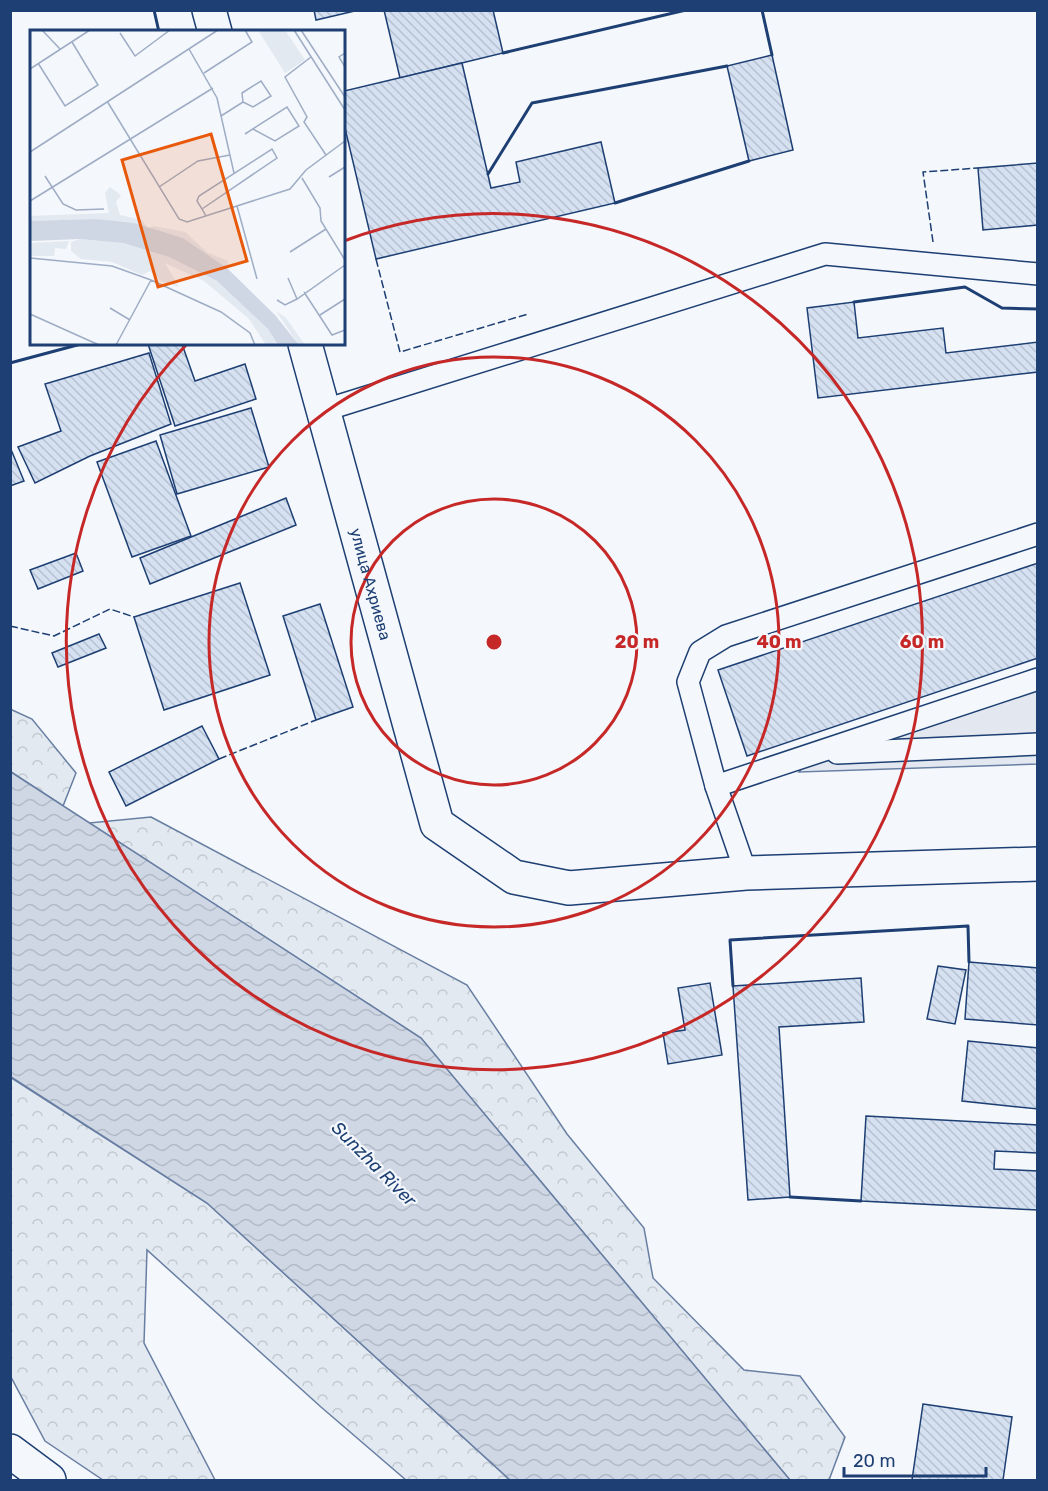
<svg xmlns="http://www.w3.org/2000/svg" width="1048" height="1491" viewBox="0 0 1048 1491" font-family="Rubik,sans-serif">
  <style>
    .forest { fill: url(#forest-crowns); stroke: #687fa3; stroke-width: 1.5 }
    .parking { fill: #e3e8f0; stroke: #687fa3; stroke-width: 1.5 }
    .water { fill: url(#water-waves); stroke: #687fa3; stroke-width: 1.5 }
    .building { fill: url(#building-back-hatch); stroke: #1d3f73; stroke-width: 1.5 }
    .lines { fill: none; stroke-linecap: round; stroke-linejoin: round }
    .lane-casing { stroke: #1d3f73; stroke-width: 24 }
    .street-casing { stroke: #1d3f73; stroke-width: 36 }
    .lane { stroke: #f4f7fb; stroke-width: 21 }
    .street { stroke: #f4f7fb; stroke-width: 33 }
    .fence { stroke: #1d3f73; stroke-width: 1.5; stroke-dasharray: 8 3; stroke-linecap: butt }
    .wall { stroke: #1d3f73; stroke-width: 3 }
    .ring { fill: none; stroke: #c62828; stroke-width: 3 }
    .labels { text-anchor: middle; dominant-baseline: central; stroke-width: 4.5; stroke-linejoin: round; paint-order: stroke }
    .street-label { font-size: 16px; fill: #1d3f73; stroke: #f4f7fb }
    .water-label { font-size: 18px; font-style: italic; fill: #1d3f73; stroke: #f4f7fb }
    .inset-road { fill: none; stroke: #9eadc5; stroke-width: 1.5 }
    .view { fill: #e8590c; fill-opacity: 0.15; stroke: #e8590c; stroke-width: 3 }
    .inset-edge { fill: none; stroke: #1d3f73; stroke-width: 3 }
    .centre { fill: #c62828; stroke: #f4f7fb; stroke-width: 3 }
    .ring-label { font-size: 18px; text-anchor: middle; font-weight: bold; fill: #c62828; stroke: #f4f7fb; stroke-width: 4.5; stroke-linejoin: round; paint-order: stroke }
  </style>
  <defs>
    <pattern id="forest-crowns" width="20" height="18" patternUnits="userSpaceOnUse" patternTransform="scale(1.5)"><rect width="20" height="18" fill="#e3e9f0"/><path d="M2 6a3 3 0 1 1 6 0M12 15a3 3 0 1 1 6 0" fill="none" stroke="#c2c9d1"/></pattern>
    <pattern id="water-waves" width="16" height="10" patternUnits="userSpaceOnUse" patternTransform="scale(1.5)"><rect width="16" height="10" fill="#cfd7e4"/><path d="M0 5q4-4 8 0t8 0" fill="none" stroke="#b1bac7"/></pattern>
    <pattern id="building-back-hatch" width="6" height="6" patternUnits="userSpaceOnUse" patternTransform="scale(1.5)"><rect width="6" height="6" fill="#d5e0f0"/><path d="M-1 5l2 2M0 0l6 6M5-1l2 2" fill="none" stroke="#b6c1d1"/></pattern>
  </defs>
  <rect width="100%" height="100%" fill="#f4f7fb"/>
  <!-- forest -->
  <g class="forest">
    <path d="M10,709L32,719L76,773L63,806L11,772Z"/>
    <path d="M151,817L467,985L567,1134L644,1228L653,1278L744,1370L800,1376L845,1437L829,1480H790L421,1038L89,823Z"/>
    <path d="M10,1077L207,1203L510,1480H406L321,1407L147,1250L144,1343L215,1480H103L45,1441L11,1377Z"/>
  </g>
  <!-- parking -->
  <path class="parking" d="M1037,679V764L799,772L813,754Z"/>
  <!-- water -->
  <path class="water" d="M11,772L421,1038L790,1480H510L207,1203L11,1077Z"/>
  <!-- building -->
  <g class="building">
    <path d="M314,10H359L316,20Z"/>
    <path d="M384,10H493L503,53L400,78Z"/>
    <path d="M772,55L793,150L749,161L727,66Z"/>
    <path d="M462,63L491,188L520,182L516,162L601,142L615,203L376,259L344,124V91Z"/>
    <path d="M1038,163V225L983,230L978,168Z"/>
    <path d="M854,302L858,338L943,328L946,353L1038,342V372L818,398L807,308Z"/>
    <path d="M148,344H182L195,381L245,364L256,399L175,426Z"/>
    <path d="M149,353L171,424L90,456L35,483L18,447L61,431L45,384Z"/>
    <path d="M251,408L269,467L177,494L160,435Z"/>
    <path d="M156,441L191,536L132,557L97,462Z"/>
    <path d="M10,447L24,481L10,486Z"/>
    <path d="M286,498L296,525L150,584L140,558Z"/>
    <path d="M76,553L83,571L38,589L30,570Z"/>
    <path d="M1038,563V658L747,756L718,670Z"/>
    <path d="M240,583L270,675L164,710L134,617Z"/>
    <path d="M320,604L353,707L316,720L283,616Z"/>
    <path d="M99,634L106,648L58,667L52,653Z"/>
    <path d="M202,726L219,759L126,806L109,772Z"/>
    <path d="M969,962L1038,968V1025L965,1019Z"/>
    <path d="M938,966L966,970L955,1024L927,1019Z"/>
    <path d="M861,978L864,1022L779,1027L790,1197L748,1200L733,986Z"/>
    <path d="M710,983L722,1055L668,1064L663,1033L685,1030L678,988Z"/>
    <path d="M968,1041L1038,1048V1109L962,1101Z"/>
    <path d="M866,1116L1038,1125V1153L995,1151L994,1169L1038,1171V1210L861,1201Z"/>
    <path d="M923,1404L1012,1417L1003,1480H912Z"/>
  </g>
  <g class="lines">
    <defs>
      <g id="lane">
        <path d="M325,410L825,254L1038,274"/>
        <path d="M837,753L1038,744"/>
        <path d="M716,786L1038,679"/>
        <path d="M746,873L716,786L688,682L700,652L726,636L1038,534"/>
      </g>
      <g id="street">
        <path d="M209,10L215,32"/>
        <path id="s1" d="M305,344L437,824L514,877L569,888L746,873L1038,864"/>
        <path d="M10,1451L49,1480"/>
      </g>
    </defs>
    <!-- lane casing -->
    <use href="#lane" class="lane-casing"/>
    <!-- street casing -->
    <use href="#street" class="street-casing"/>
    <!-- lane -->
    <use href="#lane" class="lane"/>
    <!-- street -->
    <use href="#street" class="street"/>
    <!-- fence -->
    <g class="fence">
      <path d="M933,242L923,172L978,168"/>
      <path d="M376,259L400,352L528,314"/>
      <path d="M10,626L54,636L110,609L134,617"/>
      <path d="M219,759L316,720"/>
    </g>
    <!-- wall -->
    <g class="wall">
      <path d="M154,10L159,32"/>
      <path d="M762,10L772,55"/>
      <path d="M503,53L686,10"/>
      <path d="M488,174L532,103L727,66"/>
      <path d="M615,203L749,161"/>
      <path d="M854,302L965,287L1002,308L1038,309"/>
      <path d="M10,363L81,344"/>
      <path d="M733,986L730,940L968,926L969,962"/>
      <path d="M790,1197L861,1201"/>
    </g>
  </g>
  <!-- distance rings -->
  <g class="ring">
    <circle cx="494" cy="642" r="143"/>
    <circle cx="494" cy="642" r="285"/>
    <path d="M344 241A428 428 0 1 1 186 345"/>
  </g>
  <g class="labels">
    <!-- street labels -->
    <g class="street-label">
      <text stroke="none"><textPath href="#s1" startOffset="249">улица Ахриева</textPath></text>
    </g>
    <!-- water labels -->
    <g class="water-label">
      <text transform="translate(374 1164) rotate(45)">Sunzha River</text>
    </g>
  </g>
  <!-- overview -->
  <g transform="translate(30 30)">
    <rect width="315" height="315" fill="#f4f7fb"/>
    <path d="M228,0H255L275,30L255,43Z" fill="#e3e9f0"/>
    <path d="M80,157L91,165L86,172L90,185L112,190L117,197L65,189L0,191V186L79,183L75,163ZM124,196L155,202L178,223L198,231L197,238L153,208L119,198ZM50,209L93,213L139,227L187,251L238,299L248,315H236L219,289L174,251L135,233L149,257L131,251L120,241L112,245L82,232L51,229L41,221V212ZM39,211L36,219L25,218L24,226H0V213ZM246,281L256,288L275,315H269Z" fill="#e3e9f0"/>
    <path d="M65,189L104,193L153,208L197,238L245,285L269,315H248L238,299L187,251L139,227L93,213L50,209L0,211V191Z" fill="#cfd7e4"/>
    <path class="inset-road" d="M12,0L30,19M264,0L315,80M271,0L315,67M90,3L105,26L140,0M159,19L187,68L204,143M315,23L309,27L315,37M281,27L255,47L277,87L274,92L296,125M8,33L35,76L68,55L42,12M0,39L60,0M174,43L222,12L215,0M77,71L149,189L157,192L260,159L276,140L315,111M191,86L213,72L212,63L231,51L241,66L223,77L213,72M215,104L257,77L269,96L245,111L223,99M0,122L188,0M15,146L33,174L46,180L74,179M299,147L315,137M272,148L290,178L291,191L315,230M129,157L168,131L200,125M0,171L183,58M207,176L227,249M172,179L247,128L242,119L169,166L167,171L172,179L176,186M260,222L296,199M0,228L82,236L121,250L191,282L220,303L225,315M258,248L267,269M274,262L302,305L315,300M247,270L255,275L267,269L315,235M80,278L100,290M0,284L69,315M290,285L315,269M86,315L121,250"/>
    <path class="view" d="M181,104L217,231L128,257L92,130Z"/>
    <rect width="315" height="315" class="inset-edge"/>
  </g>
  <circle cx="494" cy="642" r="9" class="centre"/>
  <g class="ring-label">
    <text x="637" y="648">20 m</text>
    <text x="779" y="648">40 m</text>
    <text x="922" y="648">60 m</text>
  </g>
  <!-- border -->
  <rect width="1048" height="1491" fill="none" stroke="#1d3f73" stroke-width="24"/>
  <!-- scale -->
  <path d="M844 1467v9h142v-9" fill="none" stroke="#1d3f73" stroke-width="3"/>
  <text x="853" y="1467" font-size="18" fill="#1d3f73" stroke="#f4f7fb" stroke-width="4.5" paint-order="stroke">20 m</text>
</svg>
